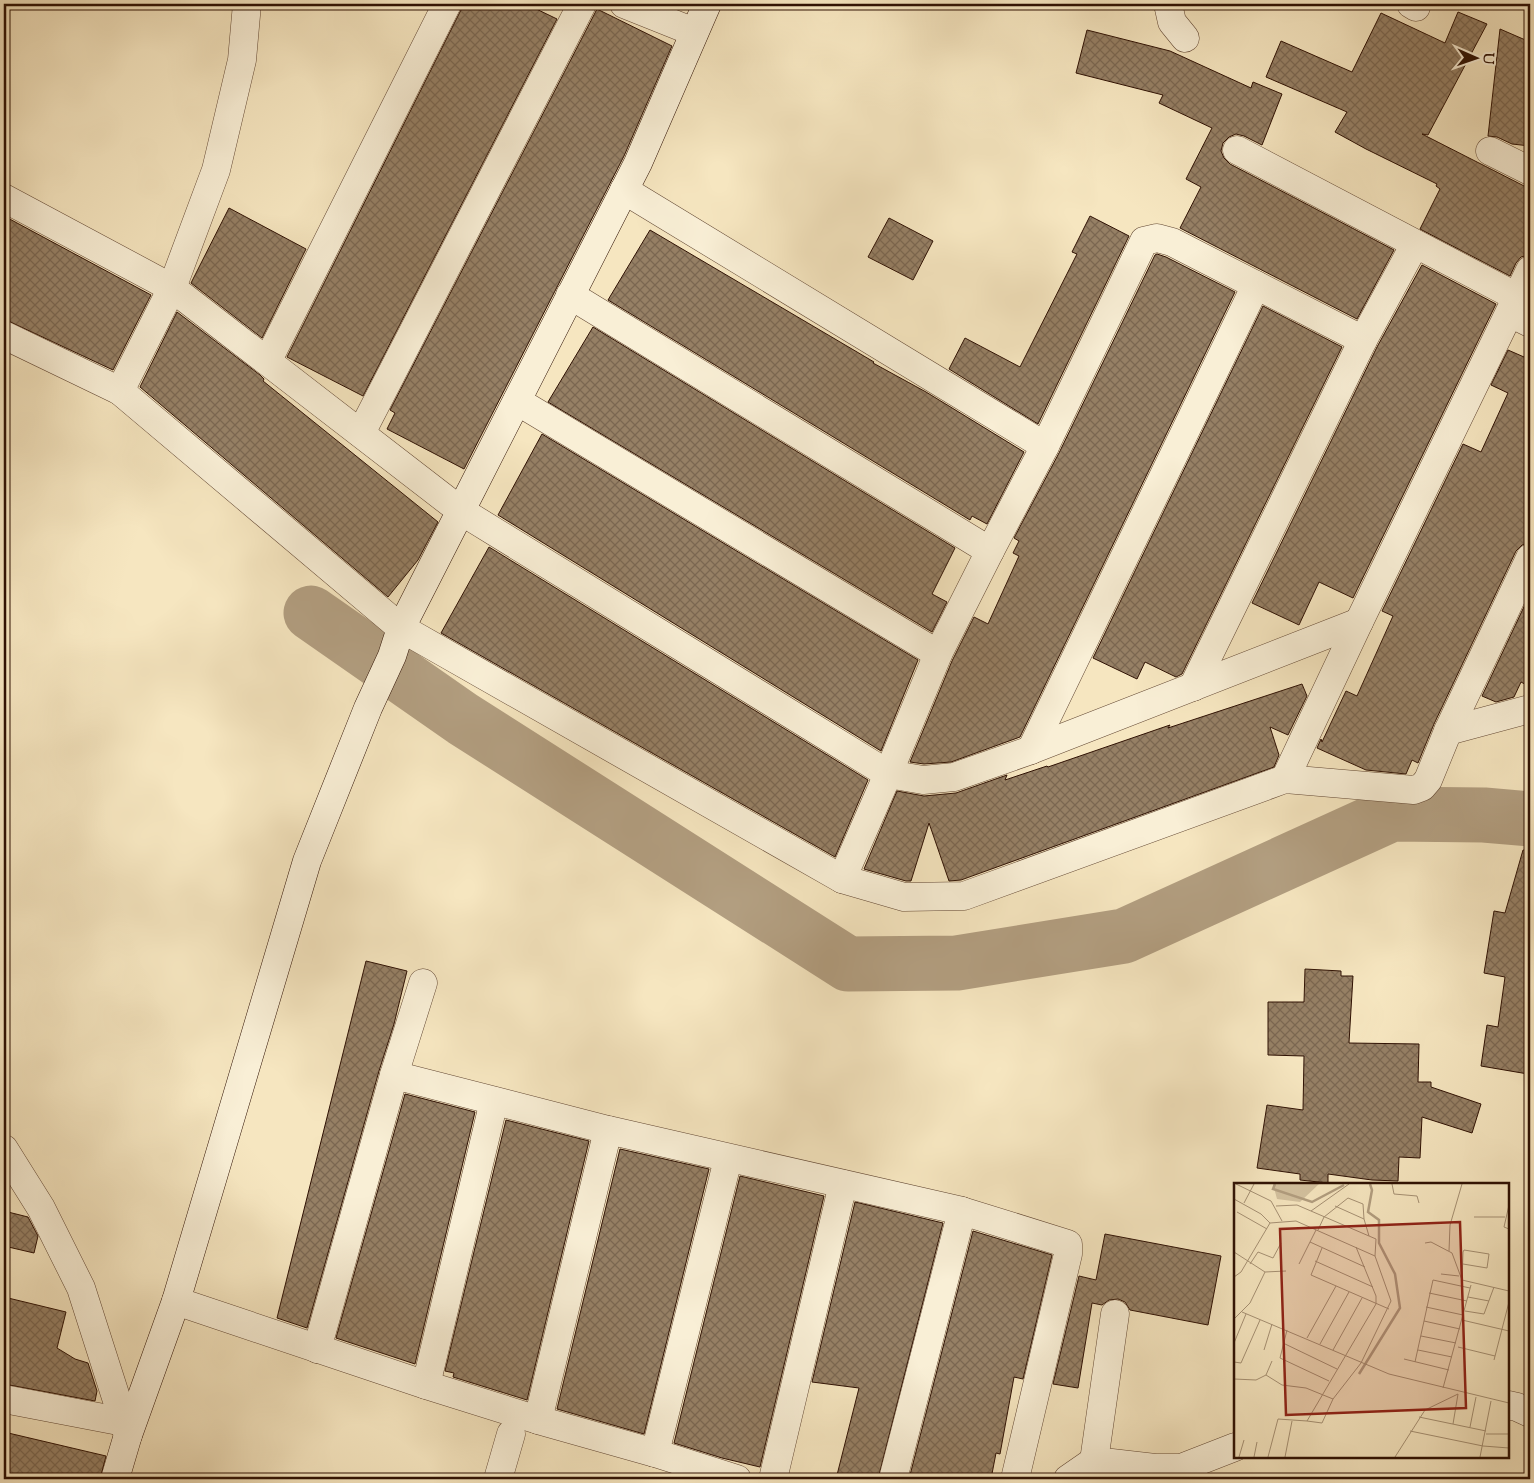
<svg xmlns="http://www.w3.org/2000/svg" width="1534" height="1483" viewBox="0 0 1534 1483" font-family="'Sorts Mill Goudy',serif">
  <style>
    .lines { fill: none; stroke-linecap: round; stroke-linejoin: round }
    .river { stroke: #b29e80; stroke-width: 55 }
    .building { fill: url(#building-cross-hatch); stroke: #2f1103 }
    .street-casing { stroke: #614632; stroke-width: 29 }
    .secondary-casing { stroke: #2f1103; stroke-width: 29 }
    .street { stroke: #f9efd6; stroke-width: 28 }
    .secondary { stroke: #f9efd6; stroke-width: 28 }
    .inset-river { fill: none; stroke: #b29e80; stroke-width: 2.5 }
    .inset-road { fill: none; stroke: #a69174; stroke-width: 1 }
    .view { fill: #8f2418; fill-opacity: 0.15; stroke: #8f2418; stroke-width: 2.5 }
    .inset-edge { fill: none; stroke: #2f1103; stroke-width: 2.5 }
  </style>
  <defs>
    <pattern id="building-cross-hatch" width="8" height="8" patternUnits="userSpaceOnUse" patternTransform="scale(1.25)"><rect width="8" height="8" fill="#968065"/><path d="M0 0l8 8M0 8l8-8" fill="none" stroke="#7b6751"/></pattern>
  </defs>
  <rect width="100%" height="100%" fill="#f6e6c0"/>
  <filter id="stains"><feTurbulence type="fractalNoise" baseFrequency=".004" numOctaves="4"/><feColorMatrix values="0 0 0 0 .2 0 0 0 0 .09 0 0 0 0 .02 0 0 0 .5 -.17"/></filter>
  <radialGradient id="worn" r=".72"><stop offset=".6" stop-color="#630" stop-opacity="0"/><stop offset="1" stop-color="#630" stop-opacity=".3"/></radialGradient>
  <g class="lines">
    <!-- river -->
    <path class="river" d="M311,613L463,719L848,964L957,963L1124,936L1392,814L1484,815L1530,819"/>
  </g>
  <!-- building -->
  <g class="building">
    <path d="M464,4H526L557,19L363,396L287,357Z"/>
    <path d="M597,9L672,46L624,156L464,469L387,429L395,413L390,410Z"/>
    <path d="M1458,12L1487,24L1428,135L1422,134L1530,189V245L1525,256L1521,257L1516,263L1510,276L1420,229L1440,189L1436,186L1437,184L1366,149L1335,132L1347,112L1266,77L1281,41L1352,72L1381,13L1445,43Z"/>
    <path d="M1500,29L1530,42V146L1512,144L1497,137L1488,136Z"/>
    <path d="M1087,30L1170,51L1251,88L1253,82L1282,94L1262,145L1244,136L1236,134L1229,137L1223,143L1221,151L1224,158L1230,164L1394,250L1357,319L1180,228L1201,187L1186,179L1212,128L1159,103L1163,95L1076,73Z"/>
    <path d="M229,208L306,249L262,338L191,283Z"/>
    <path d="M4,216L151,295L113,370L4,319Z"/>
    <path d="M1090,216L1129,236L1038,424L949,369L965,338L1020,367L1077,254L1072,252Z"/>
    <path d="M889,218L933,241L913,280L868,257Z"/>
    <path d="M650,230L874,362L873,363L926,392L1024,452L987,524L972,516L970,520L608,300Z"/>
    <path d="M1157,254L1166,257L1235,292L1020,737L951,762L924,764L910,762L952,661L974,617L988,624L1019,556L1013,553L1019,541L1014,538L1059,453L1155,255Z"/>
    <path d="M1422,265L1496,304L1353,598L1319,582L1299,625L1252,603L1377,347Z"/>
    <path d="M1263,306L1342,347L1182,674L1176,677L1145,662L1137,679L1093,658Z"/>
    <path d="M177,312L260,375L264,379L263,381L438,522L418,560L388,597L140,387Z"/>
    <path d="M593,327L955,548L932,594L947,602L932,632L548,402Z"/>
    <path d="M1530,343V543L1522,545L1516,551L1434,724L1418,763L1412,760L1406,774L1366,770L1317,748L1321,739L1322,742L1346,691L1357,696L1393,616L1382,611L1463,444L1481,452L1508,393L1491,385L1508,350L1524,357Z"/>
    <path d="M542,434L918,660L881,751L498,515Z"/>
    <path d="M489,547L868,780L835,857L441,633Z"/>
    <path d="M1530,594V687L1521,682L1514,697L1496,702L1482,696Z"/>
    <path d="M1302,684L1307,696L1288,735L1270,727L1279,755L1274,767L961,880L949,881L929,823L911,881H906L864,869L897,791L924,796L956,793L1007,775L1005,780L1047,766L1048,767L1170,725L1168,728Z"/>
    <path d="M1523,850L1530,851V1060L1528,1074L1481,1066L1487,1025L1498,1027L1505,977L1484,973L1494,911L1505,913Z"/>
    <path d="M366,961L407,971L394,1024L379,1071L307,1328L277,1318Z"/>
    <path d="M1305,969L1341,971V976H1353L1349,1043L1419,1044L1418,1082H1431V1087L1481,1104L1472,1133L1422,1117L1420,1158L1399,1157L1398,1181L1372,1180L1328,1174V1183L1300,1180V1174L1257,1168L1267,1105L1303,1110L1304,1056L1268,1055V1002H1304Z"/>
    <path d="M405,1094L475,1112L415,1364L336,1338Z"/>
    <path d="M506,1120L589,1141L527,1400L453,1377L454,1373L445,1371Z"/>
    <path d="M620,1149L709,1169L644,1434L557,1409Z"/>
    <path d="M740,1176L824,1196L760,1467L722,1458L674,1443Z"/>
    <path d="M855,1202L943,1223L878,1479H836L859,1388L812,1382Z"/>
    <path d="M4,1211L28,1217L38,1236L34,1253L4,1246Z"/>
    <path d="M973,1231L1052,1255L1023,1379L1014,1377L1000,1454L996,1453L991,1479H909Z"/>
    <path d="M1105,1234L1221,1256L1208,1325L1130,1310L1125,1302L1118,1299L1109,1300L1102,1305L1092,1303L1078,1388L1053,1384L1079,1276L1096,1280Z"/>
    <path d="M4,1297L66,1312L57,1348L75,1359L88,1363L97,1391L95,1401L4,1384Z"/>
    <path d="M4,1432L106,1456L100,1479H4Z"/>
  </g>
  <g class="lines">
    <defs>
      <g id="street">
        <path d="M624,4L694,32"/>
        <path d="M1168,4L1172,22L1185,38"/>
        <path d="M1411,4L1416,7"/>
        <path d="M1237,150L1517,297"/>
        <path d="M1490,151L1530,171"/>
        <path d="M624,190L1045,446"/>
        <path d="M4,198L172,288L461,511L888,774L923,780L954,777L1031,750L1359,622"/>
        <path d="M570,295L990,551"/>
        <path d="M1510,313L1530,323"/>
        <path d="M4,335L120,391L401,628L842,879L904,897L964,896L1285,779L1414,790L1422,787L1428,780L1448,731L1530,709"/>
        <path d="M268,360L447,4"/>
        <path d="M120,391L172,288L216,170L242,60L247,4"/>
        <path d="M517,401L938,654"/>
        <path d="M361,433L582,4"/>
        <path d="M1193,687L1363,340L1415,244"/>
        <path d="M1448,731L1530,558"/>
        <path d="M1031,750L1256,285"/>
        <path d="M1285,779L1359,622L1530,270"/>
        <path d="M842,879L888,774L938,654L990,551L1045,446L1144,241L1157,238L1172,242L1363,340"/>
        <path d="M394,1075L608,1130L962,1211L1068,1244V1254L1015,1479"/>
        <path d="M4,1149L41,1208L81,1288L128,1435"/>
        <path d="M176,1301L426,1385L538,1420L655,1453L737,1479"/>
        <path d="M317,1349L394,1075L423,983"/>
        <path d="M426,1385L494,1101"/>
        <path d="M4,1399L124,1422"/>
        <path d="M1508,1405L1517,1407L1530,1413"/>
        <path d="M538,1420L608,1130"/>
        <path d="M655,1453L728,1159"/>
        <path d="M1094,1461L1115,1314"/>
        <path d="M498,1479L511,1434"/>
        <path d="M773,1479L843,1184"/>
        <path d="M893,1479L962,1211"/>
        <path d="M1068,1479L1094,1461L1155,1468H1181L1235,1447"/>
      </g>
      <path id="secondary" d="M115,1479L128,1435L176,1301L307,861L368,708L392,656L401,628L638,163L707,4"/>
    </defs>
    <!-- street casing -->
    <use href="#street" class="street-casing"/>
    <!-- secondary casing -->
    <use href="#secondary" class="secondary-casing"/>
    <!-- street -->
    <use href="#street" class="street"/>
    <!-- secondary -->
    <use href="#secondary" class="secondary"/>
  </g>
  <!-- overview -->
  <g transform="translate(1234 1183)">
    <rect width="275" height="275" fill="#f6e6c0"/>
    <path d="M39,1H85L66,19L43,16Z" fill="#d4c2a0"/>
    <path class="inset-river" d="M41,1L39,6L78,19L110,2M125,191L166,125L161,91L145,60V37L134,29L138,7L136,1"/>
    <path class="inset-road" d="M2,1L37,18L48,38M158,1L160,11L183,13L185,20M0,16L27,31L36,40M10,20L20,1M275,22L270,44L275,46M42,23L63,22L135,53M101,23L130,36M77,28L115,1M3,29L33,46M240,34H271M36,40L62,38L141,73M84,47L90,34L114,15L129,21L130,36L135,53L142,56L141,73L157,118L127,180L99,216L88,240L73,238L142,121V113L122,64M76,59L131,84M191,60L197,59L218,70L228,97L275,108M88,65L77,92L155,126M215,68L216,42L228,1M0,69L31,89L52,88M81,78L139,104M16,81L24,69L39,75L47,60M65,81L82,47M207,91L225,93M0,94L7,89L36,40M228,99L229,69L230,67L255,71L253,85L229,81M195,110L233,118M234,114L255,118M192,124L229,132M231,128L250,131L260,104M8,129L155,191L275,220M0,136L16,120L31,89M228,137L275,148M190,138L226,146M53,147L46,175L95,198M187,153L222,160M73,155L102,103M0,160L12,131M49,160L103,186M86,161L115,109M224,164L261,173M30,167L38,141M99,167L128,115M184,167L218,174M170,176L215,187M260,177L275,119M0,179L7,180L26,137M181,179L199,97L236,105M32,192L38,178M0,196L22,197L32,192L48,202L72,205L99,216M209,205L237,102M185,234L252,248M219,241L224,211M236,244L242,214M176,248L249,263L275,265M252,251H275M5,274L10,257M20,274L23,259M34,274L44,236L73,238M51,274L58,238M161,274L191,227L224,211M246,274L257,218"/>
    <path class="view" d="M226,39L232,225L52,232L46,46Z"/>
    <rect width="275" height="275" class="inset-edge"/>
  </g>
  <!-- margin -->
  <rect width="1534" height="1483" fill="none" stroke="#f6e6c0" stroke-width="20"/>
  <rect x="5" y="5" width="1524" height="1473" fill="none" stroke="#2f1103" stroke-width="2.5"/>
  <rect x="10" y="10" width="1514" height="1463" fill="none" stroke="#2f1103"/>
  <!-- north arrow -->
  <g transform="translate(1476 58) rotate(92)" stroke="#f9efd6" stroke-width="4" paint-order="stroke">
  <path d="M0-4L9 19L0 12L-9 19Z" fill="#2f1103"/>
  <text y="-8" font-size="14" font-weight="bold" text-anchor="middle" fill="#2f1103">U</text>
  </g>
  <rect width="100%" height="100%" filter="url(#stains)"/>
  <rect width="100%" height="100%" fill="url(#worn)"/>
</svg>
